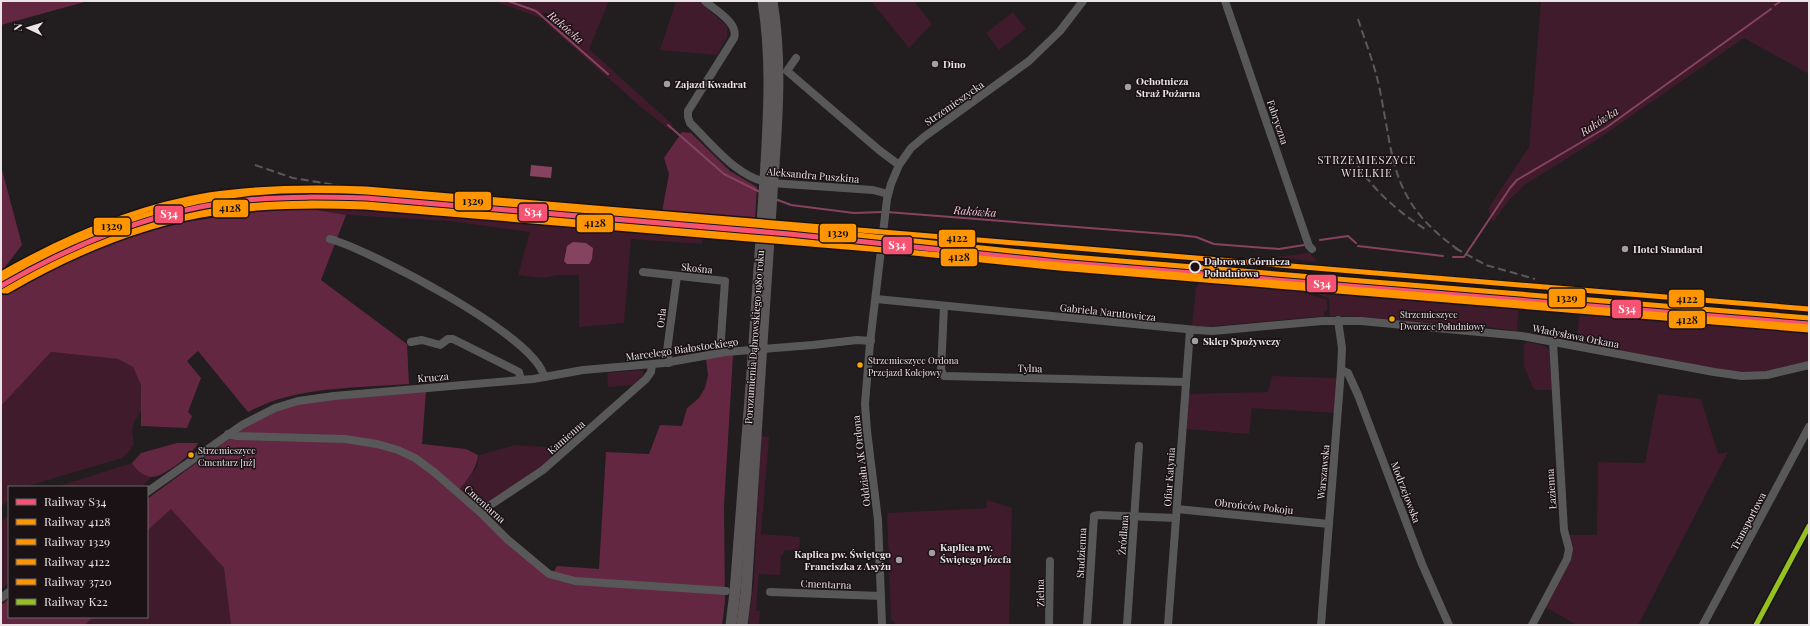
<svg xmlns="http://www.w3.org/2000/svg" width="1810" height="626" viewBox="0 0 1810 626" font-family="'Playfair Display',serif">
  <style>
    .green { fill: #401b2c; fill-rule: evenodd }
    .forest { fill: #642742 }
    .water { fill: #864360 }
    .lines { fill: none; stroke-linecap: round; stroke-linejoin: round }
    .stream { stroke: #864360; stroke-width: 2 }
    .minor { stroke: #595858; stroke-width: 8 }
    .major { stroke: #5c585a; stroke-width: 11 }
    .rail { stroke: #5c585a; stroke-width: 2; stroke-dasharray: 8 4; stroke-linecap: butt }
    .major-bridge { stroke: #5c585a; stroke-width: 11 }
    .rail-1-casing { stroke: #1a1215; stroke-width: 8 }
    .rail-2-casing { stroke: #1a1215; stroke-width: 8 }
    .rail-3-casing { stroke: #1a1215; stroke-width: 8 }
    .rail-4-casing { stroke: #1a1215; stroke-width: 8 }
    .rail-5-casing { stroke: #1a1215; stroke-width: 8 }
    .rail-6-casing { stroke: #1a1215; stroke-width: 8 }
    .rail-1 { stroke: #f65372; stroke-width: 5 }
    .rail-2 { stroke: #ff9500; stroke-width: 5 }
    .rail-3 { stroke: #ff9500; stroke-width: 5 }
    .rail-4 { stroke: #ff9500; stroke-width: 5 }
    .rail-5 { stroke: #ff9500; stroke-width: 5 }
    .rail-6 { stroke: #95c11f; stroke-width: 5 }
    .poi-dot { fill: #a49ea0; stroke: #1a1215; stroke-width: 1.5 }
    .stop-dot { fill: #1a1215; stroke: #eae4e6; stroke-width: 2 }
    .bus-dot { fill: #f7a600; stroke: #1a1215; stroke-width: 1.5 }
    .labels { text-anchor: middle; dominant-baseline: central; stroke-width: 3; stroke-linejoin: round; paint-order: stroke }
    .bus-label { font-size: 9px; fill: #eae4e6; stroke: #1a1215; text-anchor: start }
    .poi-label { font-size: 10px; font-weight: bold; fill: #eae4e6; stroke: #1a1215; text-anchor: start }
    .street-label { font-size: 10px; fill: #eae4e6; stroke: #1a1215 }
    .stop-label { font-size: 10px; font-weight: bold; fill: #eae4e6; stroke: #1a1215; text-anchor: start }
    .water-label { font-size: 11px; font-style: italic; fill: #f8cbdb; stroke: #1a1215 }
    .neighbourhood-label { font-size: 11px; letter-spacing: 1px; fill: #eae4e6; stroke: #1a1215 }
    .line-badge { stroke: #1a1215; stroke-width: 1.5 }
    .badge-label { font-size: 11px; text-anchor: middle; font-weight: bold; fill: #fff }
    .pale-badge-label { font-size: 11px; text-anchor: middle; font-weight: bold; fill: #111 }
  </style>
  <rect width="100%" height="100%" fill="#221d1f"/>
  <!-- green -->
  <g class="green">
    <path d="M494,1H609L589,49L673,125L670,130L641,107L546,23L549,14L543,12L541,18Z"/>
    <path d="M676,1H699L727,26V37L717,55L660,50Z"/>
    <path d="M871,1H914L932,24L909,48Z"/>
    <path d="M1541,1H1809V74L1744,38L1598,139L1526,184L1509,200L1493,222L1488,209L1529,147Z"/>
    <path d="M1013,12L1026,29L999,50L986,33Z"/>
    <path d="M305,200L528,215L632,228L703,235L702,244L631,239L624,323L579,327V275H559L542,278L518,275L530,232L449,221L346,215L293,206ZM586,243L593,248L564,261L566,249Z"/>
    <path d="M1309,253L1315,259L1316,262L1276,257Z"/>
    <path d="M1202,278L1284,286L1327,300V311H1324V316L1214,326H1192L1196,288Z"/>
    <path d="M1295,287L1356,292L1355,297L1382,299V294L1519,306L1517,331L1479,326L1400,320L1394,319V316H1388L1387,319L1345,316H1330L1329,298Z"/>
    <path d="M1580,311L1809,329V361C1779,369 1763,373 1732,372L1576,344Z"/>
    <path d="M1527,342L1545,346L1549,350L1552,390H1534L1524,366V345Z"/>
    <path d="M51,352L118,359L133,367L141,385V411L134,422L132,431L134,445L127,454L122,458L24,487H9V500L1,507V406Z"/>
    <path d="M640,370L643,371V375L633,385L608,387L607,373Z"/>
    <path d="M1272,376L1337,378L1335,413L1252,408L1249,434L1186,429L1189,394L1268,392Z"/>
    <path d="M1658,394L1701,399L1718,454L1728,452L1638,625H1577L1545,607L1566,569V535H1597L1598,462L1645,463Z"/>
    <path d="M761,436L769,437L761,534L800,537L799,551L784,550L783,555H781L780,575L759,574L756,611H760L759,625H748L754,580Z"/>
    <path d="M515,445L561,448L563,452L480,510L457,493L477,467L479,455Z"/>
    <path d="M132,463L136,469L151,477L142,487H56Z"/>
    <path d="M987,500L1012,508L1009,625L896,624L891,619L887,513L987,508Z"/>
    <path d="M171,509L224,568L231,625H85L93,617H147V531Z"/>
    <path d="M9,515V583L1,589V522Z"/>
  </g>
  <!-- forest -->
  <g class="forest">
    <path d="M1,1H88L1,25Z"/>
    <path d="M682,132L691,133L730,171L757,187L755,220L662,212L669,174L664,158Z"/>
    <path d="M1,166L22,245L1,272Z"/>
    <path d="M293,206L346,215L321,280L407,344L409,384C366,387 320,387 279,399C269,402 258,407 248,412L198,351L187,361L201,378L188,412L192,416L187,428L141,426V385L133,367L118,359L51,352L1,406V296L4,294L70,256L113,242L179,223Z"/>
    <path d="M733,355L724,506L725,602L722,625H231L224,568L171,509L147,531V499L243,429L276,410L300,404L325,400L426,391L422,444L466,449L478,455C477,470 465,482 457,493L553,573L557,566L599,569L606,452L649,454L660,425L682,426L687,408L699,398L705,388L708,375L706,359Z"/>
    <path d="M177,443H198C194,453 163,478 151,477C143,476 135,469 132,463L141,453Z"/>
    <path d="M9,599V617H93L85,625H1V605Z"/>
  </g>
  <!-- water -->
  <g class="water">
    <path d="M531,165L552,167L551,178L530,176Z"/>
    <path d="M573,242L586,243L593,248L592,259L589,264H567L564,261L567,246Z"/>
  </g>
  <g class="lines">
    <!-- stream -->
    <g class="stream">
      <path d="M508,1L536,11L608,74"/>
      <path d="M1775,5L1781,1"/>
      <path d="M668,125L724,174L760,192"/>
      <path d="M775,199L791,205L854,213L883,212"/>
      <path d="M887,212L1179,235L1196,237L1214,244L1279,249L1304,245"/>
      <path d="M1320,240L1348,236L1356,243"/>
      <path d="M1358,246L1443,256"/>
      <path d="M1453,257H1464L1510,188L1517,180L1607,127L1771,9"/>
    </g>
    <!-- minor -->
    <g class="minor">
      <path d="M705,1C715,10 739,23 734,38L688,111V117L690,123C713,145 738,179 771,183L873,190L888,194"/>
      <path d="M1225,1L1309,246L1312,249"/>
      <path d="M796,58L787,71L879,150L899,165"/>
      <path d="M330,239C370,250 538,337 544,377"/>
      <path d="M643,272L725,281L720,352"/>
      <path d="M876,299L1196,330L1213,331L1322,321H1361L1522,336L1714,372L1742,376L1767,375L1809,365"/>
      <path d="M944,306L941,370L944,376L1186,382"/>
      <path d="M411,342L422,340L440,345L448,339H453L519,372L521,380"/>
      <path d="M669,363L667,351L677,276"/>
      <path d="M1341,370L1348,373L1358,395L1422,564L1449,625"/>
      <path d="M228,434L237,436L345,439L377,444L398,450L415,458L434,472L480,512L507,539L549,574L575,581L726,591"/>
      <path d="M147,492L242,425L275,408L298,401L334,396L533,379L583,370L664,363L726,352L813,345L857,340L871,341"/>
      <path d="M1177,509L1329,524"/>
      <path d="M480,512L543,470L646,379L651,372L652,365"/>
      <path d="M770,592L881,596"/>
      <path d="M1,598L9,592"/>
      <path d="M882,625L878,520L867,431L865,404L870,343L887,199L891,184L899,165L911,148L924,137L1029,61L1060,31L1083,1"/>
      <path d="M1049,625L1050,561"/>
      <path d="M1087,625L1094,516L1099,515L1176,518"/>
      <path d="M1127,625L1139,446"/>
      <path d="M1168,625L1190,330"/>
      <path d="M1321,625L1341,370L1342,348L1338,320"/>
      <path d="M1532,625L1567,559L1569,549L1564,530L1553,342"/>
      <path d="M1703,625L1809,427"/>
    </g>
    <!-- major -->
    <g class="major">
      <path d="M763,1C772,56 769,109 766,164"/>
      <path d="M772,1C781,56 778,109 774,164"/>
      <path d="M731,625L735,592L752,373"/>
      <path d="M742,625L746,593L760,374"/>
    </g>
    <!-- rail -->
    <g class="rail">
      <path d="M1358,19C1365,41 1374,63 1379,86C1395,162 1389,201 1460,251"/>
      <path d="M255,165L293,178L342,186L571,205L683,217L1098,251"/>
      <path d="M1358,166C1377,194 1400,213 1428,231"/>
      <path d="M1455,248L1486,265L1535,279"/>
      <path d="M1171,258H1227L1809,306"/>
    </g>
    <!-- major-bridge -->
    <g class="major-bridge">
      <path d="M752,373L766,164"/>
      <path d="M760,374L774,164"/>
    </g>
    <defs>
      <path id="rail-1" d="M1,286C77,242 159,208 248,200C287,196 326,197 366,198L789,234L1059,262L1809,324"/>
      <path id="rail-2" d="M4,291C79,247 160,215 248,206C287,202 326,203 366,204L788,240L1059,268L1809,330"/>
      <path id="rail-3" d="M1,279C77,235 158,204 245,194C286,189 326,190 367,192L790,228L1060,256L1809,318"/>
      <path id="rail-4" d="M1,274C66,237 135,207 209,195C261,187 314,187 366,189L1809,309"/>
      <path id="rail-5" d="M7,291C71,254 140,224 213,213C264,205 314,205 365,207L1808,327"/>
      <path id="rail-6" d="M1756,625L1809,526"/>
    </defs>
    <!-- rail-1 casing -->
    <use href="#rail-1" class="rail-1-casing"/>
    <!-- rail-2 casing -->
    <use href="#rail-2" class="rail-2-casing"/>
    <!-- rail-3 casing -->
    <use href="#rail-3" class="rail-3-casing"/>
    <!-- rail-4 casing -->
    <use href="#rail-4" class="rail-4-casing"/>
    <!-- rail-5 casing -->
    <use href="#rail-5" class="rail-5-casing"/>
    <!-- rail-6 casing -->
    <use href="#rail-6" class="rail-6-casing"/>
    <!-- rail-1 -->
    <use href="#rail-1" class="rail-1"/>
    <!-- rail-2 -->
    <use href="#rail-2" class="rail-2"/>
    <!-- rail-3 -->
    <use href="#rail-3" class="rail-3"/>
    <!-- rail-4 -->
    <use href="#rail-4" class="rail-4"/>
    <!-- rail-5 -->
    <use href="#rail-5" class="rail-5"/>
    <!-- rail-6 -->
    <use href="#rail-6" class="rail-6"/>
  </g>
  <!-- markers -->
  <g class="poi-dot">
    <circle cx="935" cy="64" r="4"/>
    <circle cx="667" cy="84" r="4"/>
    <circle cx="1128" cy="87" r="4"/>
    <circle cx="1625" cy="249" r="4"/>
    <circle cx="1195" cy="341" r="4"/>
    <circle cx="932" cy="553" r="4"/>
    <circle cx="899" cy="560" r="4"/>
  </g>
  <circle class="stop-dot" cx="1195" cy="267" r="5.5"/>
  <g class="bus-dot">
    <circle cx="1392" cy="319" r="3.5"/>
    <circle cx="860" cy="365" r="3.5"/>
    <circle cx="191" cy="455" r="3.5"/>
  </g>
  <g class="labels">
    <!-- bus labels -->
    <g class="bus-label">
      <text x="1400" y="314">Strzemieszyce<tspan x="1400" dy="12">Dworzec Południowy</tspan></text>
      <text x="868" y="360">Strzemieszyce Ordona<tspan x="868" dy="12">Przejazd Kolejowy</tspan></text>
      <text x="198" y="450">Strzemieszyce<tspan x="198" dy="12">Cmentarz [nż]</tspan></text>
    </g>
    <!-- poi labels -->
    <g class="poi-label">
      <text x="943" y="64">Dino</text>
      <text x="1136" y="81">Ochotnicza<tspan x="1136" dy="12">Straż Pożarna</tspan></text>
      <text x="675" y="84">Zajazd Kwadrat</text>
      <text x="1633" y="249">Hotel Standard</text>
      <text x="1203" y="341">Sklep Spożywczy</text>
      <text x="940" y="547">Kaplica pw.<tspan x="940" dy="12">Świętego Józefa</tspan></text>
      <text x="891" y="554" text-anchor="end">Kaplica pw. Świętego<tspan x="891" dy="12">Franciszka z Asyżu</tspan></text>
    </g>
    <!-- street labels -->
    <g class="street-label">
      <text transform="translate(954 103) rotate(-35)">Strzemieszycka</text>
      <text transform="translate(1278 122) rotate(71)">Fabryczna</text>
      <text transform="translate(813 175) rotate(5)">Aleksandra Puszkina</text>
      <text transform="translate(697 268) rotate(6)">Skośna</text>
      <text transform="translate(1108 312) rotate(6)">Gabriela Narutowicza</text>
      <text transform="translate(661 318) rotate(-83)">Orla</text>
      <text transform="translate(1576 336) rotate(11)">Władysława Orkana</text>
      <text transform="translate(754 337) rotate(-86)">Porozumienia Dąbrowskiego 1980 roku</text>
      <text transform="translate(682 349) rotate(-8)">Marcelego Białostockiego</text>
      <text transform="translate(1030 368) rotate(1)">Tylna</text>
      <text transform="translate(433 377) rotate(-5)">Krucza</text>
      <text transform="translate(566 437) rotate(-41)">Kamienna</text>
      <text transform="translate(861 461) rotate(-97)">Oddziału AK Ordona</text>
      <text transform="translate(1323 472) rotate(-85)">Warszawska</text>
      <text transform="translate(1169 477) rotate(-86)">Ofiar Katynia</text>
      <text transform="translate(1551 489) rotate(-94)">Łazienna</text>
      <text transform="translate(1406 492) rotate(69)">Modrzejowska</text>
      <text transform="translate(485 504) rotate(42)">Cmentarna</text>
      <text transform="translate(1254 506) rotate(6)">Obrońców Pokoju</text>
      <text transform="translate(1748 521) rotate(-62)">Transportowa</text>
      <text transform="translate(1123 535) rotate(-86)">Źródlana</text>
      <text transform="translate(1081 553) rotate(-87)">Studzienna</text>
      <text transform="translate(826 584) rotate(2)">Cmentarna</text>
      <text transform="translate(1040 593) rotate(-91)">Zielna</text>
    </g>
    <!-- stop labels -->
    <g class="stop-label">
      <text x="1204" y="261">Dąbrowa Górnicza<tspan x="1204" dy="12">Południowa</tspan></text>
    </g>
    <!-- water labels -->
    <g class="water-label">
      <text transform="translate(566 27) rotate(41)">Rakówka</text>
      <text transform="translate(1599 121) rotate(-33)">Rakówka</text>
      <text transform="translate(975 211) rotate(4)">Rakówka</text>
    </g>
    <!-- neighbourhood labels -->
    <g class="neighbourhood-label">
      <text x="1367" y="159">STRZEMIESZYCE<tspan x="1367" dy="13">WIELKIE</tspan></text>
    </g>
  </g>
  <g class="line-badge">
    <rect x="454" y="191" width="38" height="20" rx="4" fill="#ff9500"/>
    <rect x="212" y="199" width="37" height="19" rx="4" fill="#ff9500"/>
    <rect x="518" y="203" width="30" height="19" rx="4" fill="#f65372"/>
    <rect x="154" y="205" width="30" height="19" rx="4" fill="#f65372"/>
    <rect x="576" y="214" width="38" height="19" rx="4" fill="#ff9500"/>
    <rect x="93" y="217" width="38" height="19" rx="4" fill="#ff9500"/>
    <rect x="819" y="223" width="38" height="20" rx="4" fill="#ff9500"/>
    <rect x="938" y="229" width="38" height="19" rx="4" fill="#ff9500"/>
    <rect x="882" y="236" width="31" height="19" rx="4" fill="#f65372"/>
    <rect x="940" y="248" width="38" height="19" rx="4" fill="#ff9500"/>
    <rect x="1306" y="274" width="31" height="19" rx="4" fill="#f65372"/>
    <rect x="1548" y="288" width="38" height="20" rx="4" fill="#ff9500"/>
    <rect x="1668" y="289" width="37" height="19" rx="4" fill="#ff9500"/>
    <rect x="1611" y="299" width="31" height="20" rx="4" fill="#f65372"/>
    <rect x="1668" y="310" width="38" height="19" rx="4" fill="#ff9500"/>
  </g>
  <g class="badge-label">
    <text x="533" y="216">S34</text>
    <text x="169" y="218">S34</text>
    <text x="897" y="249">S34</text>
    <text x="1322" y="288">S34</text>
    <text x="1627" y="313">S34</text>
  </g>
  <g class="pale-badge-label">
    <text x="473" y="205">1329</text>
    <text x="230" y="212">4128</text>
    <text x="595" y="227">4128</text>
    <text x="112" y="230">1329</text>
    <text x="838" y="237">1329</text>
    <text x="957" y="242">4122</text>
    <text x="959" y="261">4128</text>
    <text x="1567" y="302">1329</text>
    <text x="1687" y="303">4122</text>
    <text x="1687" y="324">4128</text>
  </g>
  <!-- border -->
  <rect width="1810" height="626" fill="none" stroke="#eae4e6" stroke-width="4"/>
  <!-- legend -->
  <rect x="8" y="486" width="140" height="132" fill="#1a1215" stroke="#6d6669"/>
  <rect x="16" y="499" width="20" height="6" fill="#f65372" stroke="#6d6669"/>
  <text x="44" y="506" font-size="12" fill="#eae4e6">Railway S34</text>
  <rect x="16" y="519" width="20" height="6" fill="#ff9500" stroke="#6d6669"/>
  <text x="44" y="526" font-size="12" fill="#eae4e6">Railway 4128</text>
  <rect x="16" y="539" width="20" height="6" fill="#ff9500" stroke="#6d6669"/>
  <text x="44" y="546" font-size="12" fill="#eae4e6">Railway 1329</text>
  <rect x="16" y="559" width="20" height="6" fill="#ff9500" stroke="#6d6669"/>
  <text x="44" y="566" font-size="12" fill="#eae4e6">Railway 4122</text>
  <rect x="16" y="579" width="20" height="6" fill="#ff9500" stroke="#6d6669"/>
  <text x="44" y="586" font-size="12" fill="#eae4e6">Railway 3720</text>
  <rect x="16" y="599" width="20" height="6" fill="#95c11f" stroke="#6d6669"/>
  <text x="44" y="606" font-size="12" fill="#eae4e6">Railway K22</text>
  <!-- north arrow -->
  <g transform="translate(28 28) rotate(274)" stroke="#1a1215" stroke-width="3" paint-order="stroke">
  <path d="M0-3L7 15L0 10L-7 15Z" fill="#eae4e6"/>
  <text y="-6" font-size="11" font-weight="bold" text-anchor="middle" fill="#eae4e6">N</text>
  </g>
</svg>
